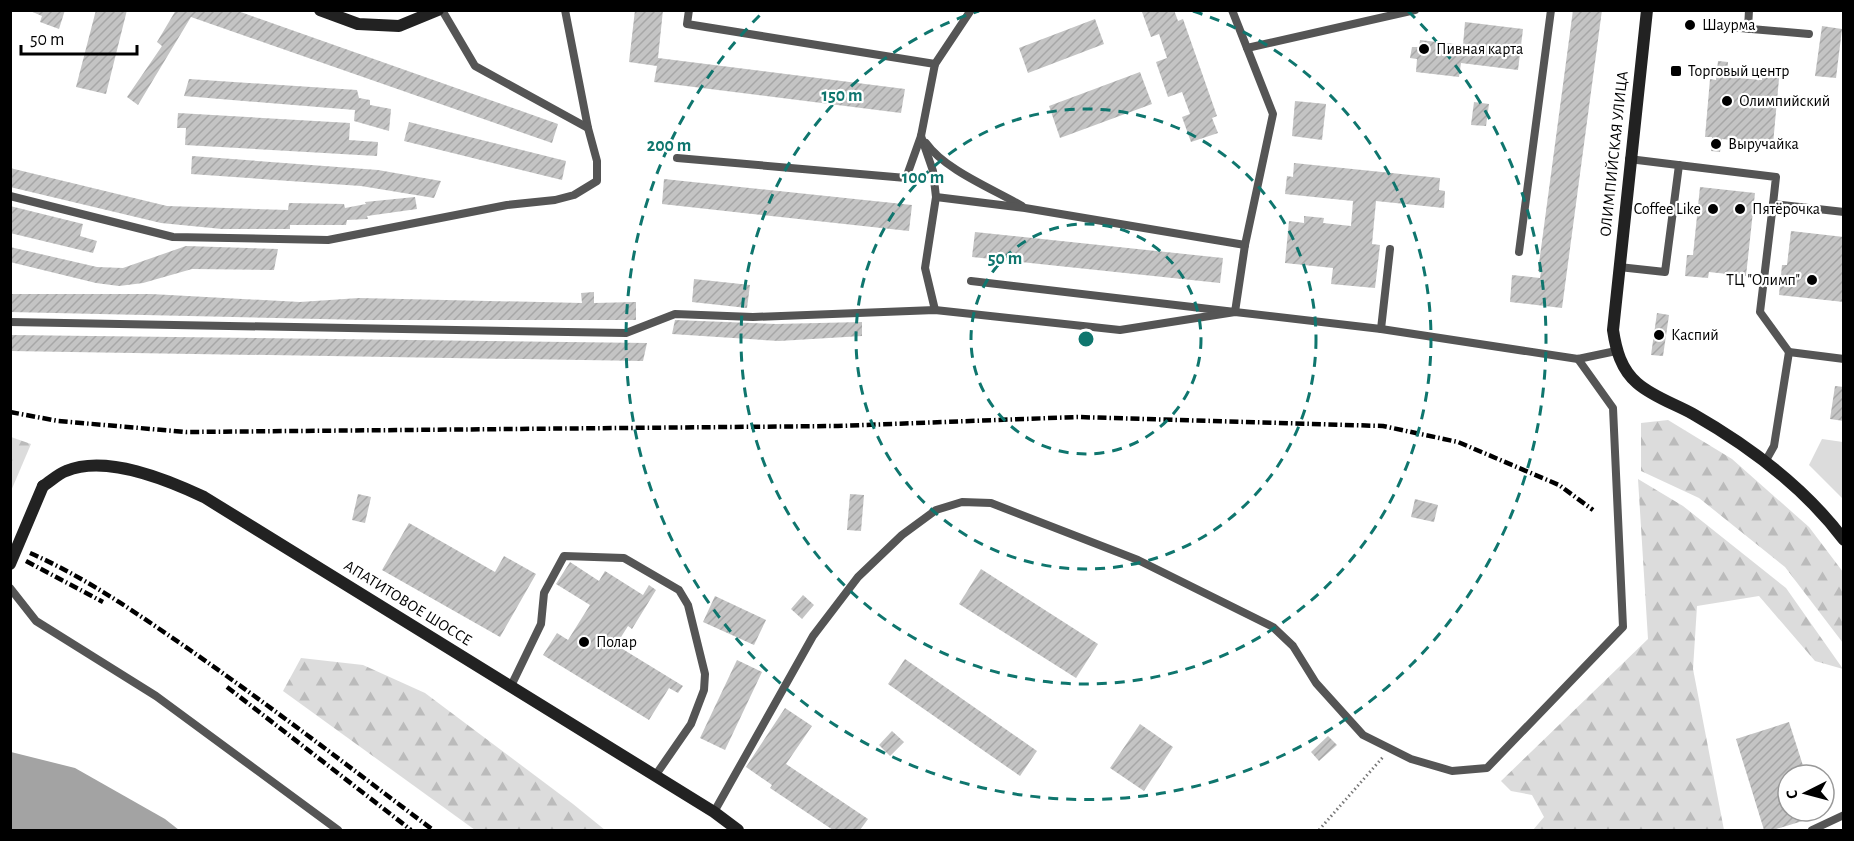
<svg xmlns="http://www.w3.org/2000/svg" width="1854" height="841" viewBox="0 0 1854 841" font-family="'Alegreya Sans',sans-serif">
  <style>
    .green { fill: #dcdcdc }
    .forest { fill: url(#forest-firs) }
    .water { fill: #a3a3a3 }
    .building { fill: url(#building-hatch) }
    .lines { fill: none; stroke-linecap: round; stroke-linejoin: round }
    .path { stroke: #777; stroke-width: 3; stroke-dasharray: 1.5 3; stroke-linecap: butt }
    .lane { stroke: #555; stroke-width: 8 }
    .secondary { stroke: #222; stroke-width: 12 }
    .rail { stroke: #000; stroke-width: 4.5; stroke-dasharray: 9 3 1.5 3; stroke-linecap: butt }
    .secondary-bridge { stroke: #222; stroke-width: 12 }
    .ring { fill: none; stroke: #0f766e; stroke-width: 3; stroke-dasharray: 10 8 }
    .poi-dot { fill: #000; stroke: #fff; stroke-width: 2 }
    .labels { text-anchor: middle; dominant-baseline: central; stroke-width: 4.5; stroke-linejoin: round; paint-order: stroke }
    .poi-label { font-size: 16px; fill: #000; stroke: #fff; text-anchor: start }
    .street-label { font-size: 16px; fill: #000; stroke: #fff }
    .centre { fill: #0f766e; stroke: #fff; stroke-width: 3 }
    .ring-label { font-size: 18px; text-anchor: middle; font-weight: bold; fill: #0f766e; stroke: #fff; stroke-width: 4.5; stroke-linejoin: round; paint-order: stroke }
  </style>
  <defs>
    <pattern id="forest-firs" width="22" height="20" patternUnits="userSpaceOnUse" patternTransform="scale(1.5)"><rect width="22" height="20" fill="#dcdcdc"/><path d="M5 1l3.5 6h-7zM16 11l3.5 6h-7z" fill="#bbb"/></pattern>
    <pattern id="building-hatch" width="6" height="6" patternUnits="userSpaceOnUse" patternTransform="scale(1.5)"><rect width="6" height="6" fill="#c4c4c4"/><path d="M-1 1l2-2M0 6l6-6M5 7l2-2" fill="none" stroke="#a7a7a7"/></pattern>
  </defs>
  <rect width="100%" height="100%" fill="#fff"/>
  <!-- green -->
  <path class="green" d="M1822,439L1843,442V499L1809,465Z"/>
  <!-- forest -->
  <g class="forest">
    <path d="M1668,420L1732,459L1809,527L1843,572V643L1785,567L1699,498L1641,471V423Z"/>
    <path d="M11,437L31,444L11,491L10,437Z"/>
    <path d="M1638,479L1683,506L1786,588L1843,669L1815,661L1759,596L1697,606L1693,669L1724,830H1533L1544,817L1532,795L1511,791L1501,781L1648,639Z"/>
    <path d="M301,658L363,665L425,693L573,804L605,830H475L283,691Z"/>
  </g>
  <!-- water -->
  <path class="water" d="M11,752L75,768L165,819L179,830H11Z"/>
  <!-- building -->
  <g class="building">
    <path d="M28,10H65L59,29L40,22L42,16Z"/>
    <path d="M96,10H127L106,94L76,87Z"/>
    <path d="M176,10H235L558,124L552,143L191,17L138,105L127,97L162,46L157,42Z"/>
    <path d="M635,10H663L658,58L905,89L901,113L654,82L657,66L629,62Z"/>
    <path d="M1145,10H1174L1178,21L1183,19L1217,116L1212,118L1218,133L1191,142L1182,117L1190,114L1182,92L1168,97L1156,62L1167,58L1159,34L1151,37L1142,12Z"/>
    <path d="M1573,10H1602L1562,308L1510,302L1512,275L1540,278L1541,272L1538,271Z"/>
    <path d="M1095,19L1104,44L1028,73L1019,48Z"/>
    <path d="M1465,22L1523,29L1518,70L1461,63L1459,77L1416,72L1417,59L1410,58L1412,47H1419L1420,40L1463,45Z"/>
    <path d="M1822,26L1842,29L1836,78L1815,76Z"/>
    <path d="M1718,61L1728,62L1727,77L1762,80L1763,67L1780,68L1773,144L1722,139L1720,152L1711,151L1712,137H1705L1710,79L1716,80Z"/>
    <path d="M1140,72L1152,104L1060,138L1049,106Z"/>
    <path d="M189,79L357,90L359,98L370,100V105L391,109L389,131L354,121L355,110L184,96Z"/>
    <path d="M1295,101L1326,104L1322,140L1292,136Z"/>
    <path d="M1474,102L1489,104L1486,126L1471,125Z"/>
    <path d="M178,113L350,123L349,140L378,142L377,156L185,145L186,128H177Z"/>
    <path d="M409,122L566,161L562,180L404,141Z"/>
    <path d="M192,156L378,170L441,181L434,198L361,186L191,174Z"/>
    <path d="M1294,163L1440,178L1439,190L1445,191L1444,208L1376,201L1372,244L1380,245L1375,288L1331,284L1333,268L1285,263L1289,221L1304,223V216L1324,218L1323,223L1351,226L1353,201L1285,194L1287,176L1293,177Z"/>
    <path d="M10,168L167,206L288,210L289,203L344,204L345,208L366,204L365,202L415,197L417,209L367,216L368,219L347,220L346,225H290V229H222L161,223L10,187Z"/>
    <path d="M664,179L912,205L909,231L662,204Z"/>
    <path d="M1700,187L1755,193L1746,276L1709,272L1708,278L1685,276L1687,255H1693Z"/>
    <path d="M10,206L83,224L80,236L97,241L93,253L10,233Z"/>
    <path d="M1791,231L1844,237V302L1779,295L1782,265H1787Z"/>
    <path d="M975,232L1223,258L1220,283L972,257Z"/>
    <path d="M186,246L278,249L274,270L192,269L143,283L119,286L96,283L10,262V247L97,267L123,268Z"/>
    <path d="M694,279L750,285L747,308L692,302Z"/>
    <path d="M594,292V303L636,302V320H363L10,312V294H151L300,302L359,298L582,303L581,293Z"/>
    <path d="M1657,313L1669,315L1663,356L1651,355Z"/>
    <path d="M675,320L776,324L862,322V336L779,341L672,334Z"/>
    <path d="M10,335L647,343L643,361L10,351Z"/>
    <path d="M1835,386L1844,387V421L1830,419Z"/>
    <path d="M358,494L371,497L365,523L352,520Z"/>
    <path d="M850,494L864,495L861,531L847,530Z"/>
    <path d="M1415,499L1438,505L1434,522L1411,517Z"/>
    <path d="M409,523L495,572L504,556L536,574L500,637L382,570Z"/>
    <path d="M570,562L599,581L605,571L643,595L649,585L656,590L632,629L628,626L616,645L683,686L678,693L669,688L649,720L543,655L557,633L568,640L590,605L556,584Z"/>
    <path d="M981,569L1098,644L1076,678L959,604Z"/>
    <path d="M803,595L814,605L802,619L791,609Z"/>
    <path d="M715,596L766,620L754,645L703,622Z"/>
    <path d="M905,659L1037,751L1020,776L888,684Z"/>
    <path d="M737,660L762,672L725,750L700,738Z"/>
    <path d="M785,708L812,726L786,764L868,819L860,830H833L770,788L772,785L746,767Z"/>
    <path d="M1789,722L1806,775H1788V811H1817L1819,816L1773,830H1764L1736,739Z"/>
    <path d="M1140,724L1173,747L1144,791L1110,768Z"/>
    <path d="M892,731L904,742L890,756L879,745Z"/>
    <path d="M1328,736L1337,745L1319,761L1311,752Z"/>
  </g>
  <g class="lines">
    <!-- path -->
    <path class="path" d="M1319,830L1383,757"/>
    <!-- lane -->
    <g class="lane">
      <path d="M565,10L588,128"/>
      <path d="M689,10L687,24L935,64"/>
      <path d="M1232,10L1247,48"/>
      <path d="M1717,26L1809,34"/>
      <path d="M1748,29L1749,10"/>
      <path d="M921,136L933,171L936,197L925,268L935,310"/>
      <path d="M926,143C945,170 993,189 1022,206"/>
      <path d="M677,158L906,178L921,136L935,64L971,10"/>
      <path d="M1629,159L1776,177L1773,204L1844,212"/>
      <path d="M10,196L173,237L328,240L507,205L555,200L574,195L597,181V161L588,128L475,66L442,10"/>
      <path d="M936,197L1025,208L1245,245"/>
      <path d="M1773,204L1760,312L1789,352"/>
      <path d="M1519,252L1551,10"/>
      <path d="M1619,267L1665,272L1679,165"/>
      <path d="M971,281L1235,312L1245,245L1273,114L1247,48L1415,10"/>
      <path d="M10,322L626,333L675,314L753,317L935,310L1120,330L1235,312L1381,329L1578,359L1616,351"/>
      <path d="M1381,329L1390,249"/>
      <path d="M1765,462L1774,446L1789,352L1844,359"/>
      <path d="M10,588L36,621L156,696L338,830"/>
      <path d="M511,686L541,624L544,593L564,556L624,558L679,590L688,605L705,674L704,690L691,724L655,776"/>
      <path d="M714,812L813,636L858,577L902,535L936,510L962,502L991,503L1138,560L1273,627L1293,646L1316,683L1363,735L1411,759L1452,771L1487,768L1623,627L1613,408L1578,359"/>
      <path d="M1812,830L1844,815"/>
    </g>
    <!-- secondary -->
    <g class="secondary">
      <path d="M320,10L358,24L399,26L438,10"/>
      <path d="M1647,10L1613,330C1616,350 1621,369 1637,383C1653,397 1675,404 1693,414C1749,446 1805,488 1844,540"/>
      <path d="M43,486C51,481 58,474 66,471C106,454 168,480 204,497L714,812L738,830"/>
    </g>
    <!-- rail -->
    <g class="rail">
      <path d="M10,412L58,421L186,432L838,426L1077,417L1383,426L1458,442L1559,485L1593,510"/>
      <path d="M30,553C87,578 139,615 190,650C273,708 352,769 433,830"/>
      <path d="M26,561L103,602"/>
      <path d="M227,687L411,830"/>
    </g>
    <!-- secondary-bridge -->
    <path class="secondary-bridge" d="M10,564L43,486"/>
  </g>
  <!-- distance rings -->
  <g class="ring">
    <circle cx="1086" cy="339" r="115"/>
    <circle cx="1086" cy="339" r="230"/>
    <path d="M1193 11A345 345 0 1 1 979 11"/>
    <path d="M1408 11A460 460 0 1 1 764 11"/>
  </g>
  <!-- markers -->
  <g class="poi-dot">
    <circle cx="1690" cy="25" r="6"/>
    <circle cx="1424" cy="49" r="6"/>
    <rect x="1670" y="65" width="12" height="12" rx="3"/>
    <circle cx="1727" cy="101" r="6"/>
    <circle cx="1716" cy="144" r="6"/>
    <circle cx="1713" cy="209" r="6"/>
    <circle cx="1740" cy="209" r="6"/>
    <circle cx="1812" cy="280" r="6"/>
    <circle cx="1659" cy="335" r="6"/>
    <circle cx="584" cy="642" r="6"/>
  </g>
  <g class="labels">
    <!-- poi labels -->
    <g class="poi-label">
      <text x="1702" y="25">Шаурма</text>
      <text x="1436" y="49">Пивная карта</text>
      <text x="1688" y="71">Торговый центр</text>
      <text x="1739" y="101">Олимпийский</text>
      <text x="1728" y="144">Выручайка</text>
      <text x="1701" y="209" text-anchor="end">Coffee Like</text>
      <text x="1752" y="209">Пятёрочка</text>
      <text x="1800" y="280" text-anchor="end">ТЦ "Олимп"</text>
      <text x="1671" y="335">Каспий</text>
      <text x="596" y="642">Полар</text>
    </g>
    <!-- street labels -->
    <g class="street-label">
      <text transform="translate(1614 154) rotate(-84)">ОЛИМПИЙСКАЯ УЛИЦА</text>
      <text transform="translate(408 603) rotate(32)">АПАТИТОВОЕ ШОССЕ</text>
    </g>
  </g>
  <circle cx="1086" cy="339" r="9" class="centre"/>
  <g class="ring-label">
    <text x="842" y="101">150 m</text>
    <text x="669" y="151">200 m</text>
    <text x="923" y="183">100 m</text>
    <text x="1005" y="264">50 m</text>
  </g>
  <!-- border -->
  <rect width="1854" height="841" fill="none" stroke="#000000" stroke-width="24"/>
  <!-- north arrow -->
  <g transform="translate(1806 793) rotate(264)"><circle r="28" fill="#ffffff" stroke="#999999" stroke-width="1.5"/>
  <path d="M0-4.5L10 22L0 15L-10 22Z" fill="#000000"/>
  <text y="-9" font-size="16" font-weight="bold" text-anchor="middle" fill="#000000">С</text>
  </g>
  <!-- scale -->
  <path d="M21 45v9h116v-9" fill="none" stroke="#000000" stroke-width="3"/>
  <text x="30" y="45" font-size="18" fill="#000000" stroke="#ffffff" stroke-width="4.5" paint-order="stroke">50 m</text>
</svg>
